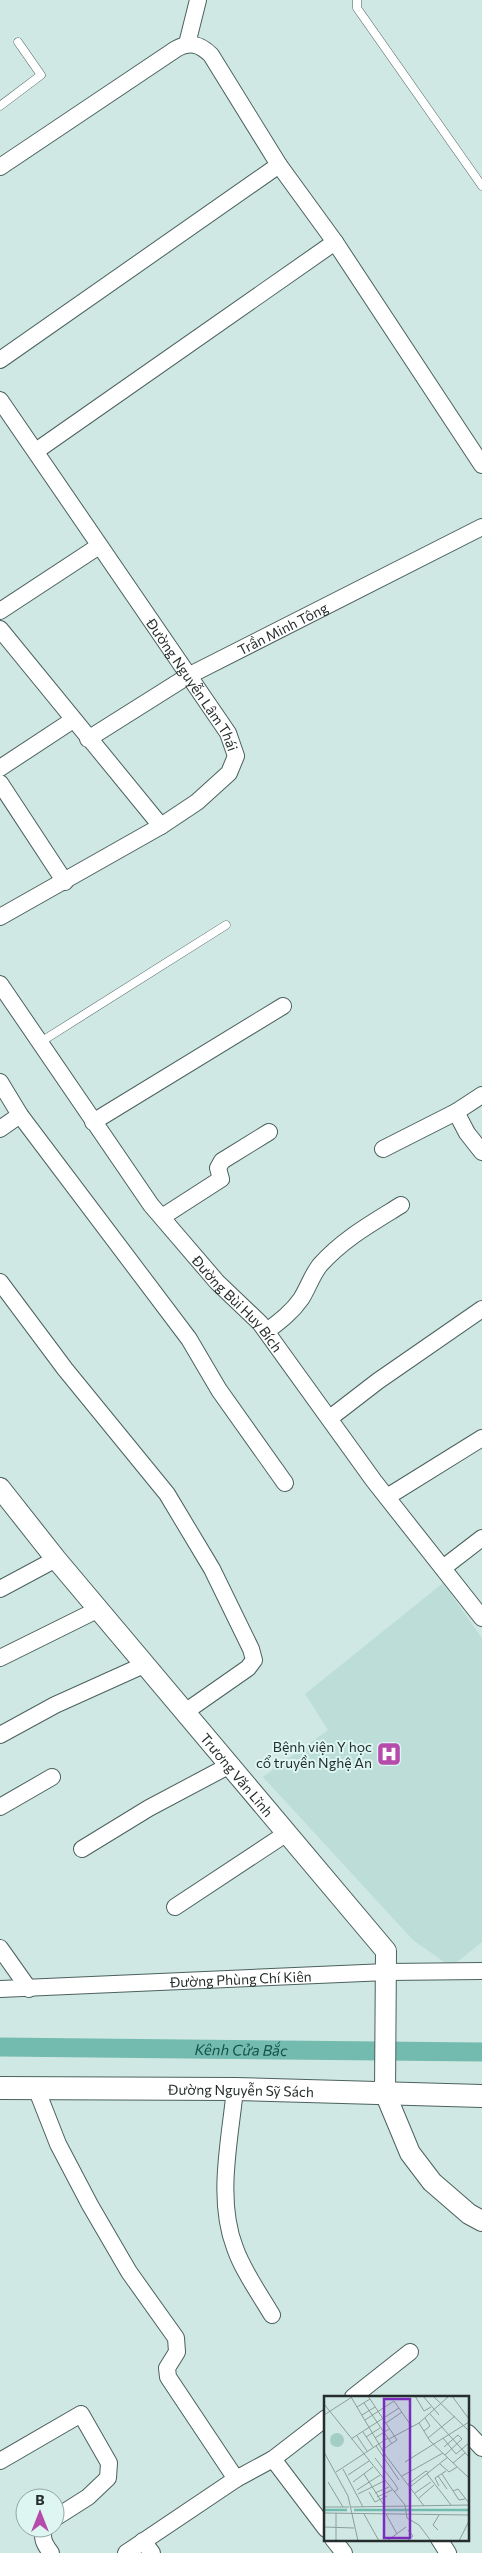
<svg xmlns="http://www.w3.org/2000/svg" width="482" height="2553" viewBox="0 0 482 2553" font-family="Commissioner,sans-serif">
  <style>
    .built { fill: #bdded8 }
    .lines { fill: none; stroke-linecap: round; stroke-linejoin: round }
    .canal { stroke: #74bbaf; stroke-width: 19 }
    .service-casing { stroke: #4b615d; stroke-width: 9 }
    .minor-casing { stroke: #4b615d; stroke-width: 18 }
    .tertiary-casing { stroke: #4b615d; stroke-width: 22 }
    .secondary-casing { stroke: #4b615d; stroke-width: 24 }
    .service { stroke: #fff; stroke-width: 8 }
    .minor { stroke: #fff; stroke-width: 16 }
    .tertiary { stroke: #fff; stroke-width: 20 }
    .secondary { stroke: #fff; stroke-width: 22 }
    .labels { text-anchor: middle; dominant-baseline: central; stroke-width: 4; stroke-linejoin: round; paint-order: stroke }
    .street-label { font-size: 14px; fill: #252e2c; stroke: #ddf6f1 }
    .poi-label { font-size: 14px; fill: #252e2c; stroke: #ddf6f1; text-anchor: end }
    .water-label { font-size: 15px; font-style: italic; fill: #14524a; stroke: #ddf6f1 }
    .inset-river { fill: none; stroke: #74bbaf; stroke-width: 2.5 }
    .inset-road { fill: none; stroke: #8c9e9a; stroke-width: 1 }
    .view { fill: #7b2cbf; fill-opacity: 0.15; stroke: #7b2cbf; stroke-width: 2.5 }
    .inset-edge { fill: none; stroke: #252e2c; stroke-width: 2.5 }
  </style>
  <rect width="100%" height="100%" fill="#d0e8e4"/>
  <!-- built -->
  <path class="built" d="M443,1583L482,1638V1942L451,1967L413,1940L263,1777L328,1730L305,1694Z"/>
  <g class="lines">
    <!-- canal -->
    <path class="canal" id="s1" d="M0,2047L482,2052"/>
    <defs>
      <g id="service">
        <path d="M357,0V8L482,186"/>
        <path d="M0,106L41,75L18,42"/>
        <path d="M39,1043L226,925"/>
      </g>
      <g id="minor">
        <path d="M187,44L198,0"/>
        <path d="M0,167L176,49C190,41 200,44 211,55L279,165L335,242L482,465"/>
        <path d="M0,360L279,165"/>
        <path id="s2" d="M0,400L228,733L236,756L229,773L197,802L161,826L0,917"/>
        <path d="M36,451L335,242"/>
        <path d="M0,611L99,546"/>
        <path d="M0,629L161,826"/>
        <path id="s3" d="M88,739L188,676L482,527"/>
        <path d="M0,768L73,720"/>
        <path d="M0,783L65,882"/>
        <path id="s4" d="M0,984L151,1205L217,1282L260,1323L374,1481L482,1618"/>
        <path d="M0,1082L20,1115L189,1339L219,1390L285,1483"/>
        <path d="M456,1112L467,1133L482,1152"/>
        <path d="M93,1122L283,1006"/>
        <path d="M0,1129L20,1115"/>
        <path d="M383,1149L456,1112L482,1095"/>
        <path d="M162,1217L221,1179L218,1168L222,1161L269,1132"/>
        <path d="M0,1282L65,1369L167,1494L212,1569L251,1649L254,1660L248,1668L185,1712"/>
        <path d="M267,1331C280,1321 292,1312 301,1299C308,1288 312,1275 320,1265C343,1239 372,1223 401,1205"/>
        <path d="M330,1418L378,1381L482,1309"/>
        <path d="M387,1497L482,1438"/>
        <path d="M443,1568L482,1538"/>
        <path d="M0,1589L56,1559"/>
        <path d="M0,1658L99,1609"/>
        <path d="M0,1735L55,1705L146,1664"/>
        <path d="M0,1807L52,1777"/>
        <path d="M82,1849L149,1808L230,1765"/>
        <path d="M175,1907L287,1833"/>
        <path d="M0,1948L29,1989"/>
        <path id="s5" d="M0,1989L387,1972L482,1971"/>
        <path d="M36,2088L58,2144L90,2205L129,2272L176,2338L177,2352L167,2368L168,2377L236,2479"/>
        <path d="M235,2089C230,2140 216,2199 235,2248C243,2271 259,2293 272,2315"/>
        <path d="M353,2397L410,2352"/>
        <path d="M468,2433L482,2448"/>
        <path d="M273,2459L326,2529"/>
        <path d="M0,2461L81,2414L109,2463L108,2478L88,2497L55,2518"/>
        <path d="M44,2528C41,2539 45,2545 51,2553"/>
        <path d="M333,2539L344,2553"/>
        <path d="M439,2539L448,2553"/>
        <path d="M143,2541L152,2553"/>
        <path d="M126,2553L236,2479L273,2459L326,2418"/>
      </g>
      <g id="tertiary">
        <path id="s6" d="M0,1488L56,1559L386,1951L385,2093L410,2153L432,2182L469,2214L482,2221"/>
      </g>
      <g id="secondary">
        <path id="s7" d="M0,2088L235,2089L482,2096"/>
      </g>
    </defs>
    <!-- service casing -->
    <use href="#service" class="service-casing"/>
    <!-- minor casing -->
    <use href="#minor" class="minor-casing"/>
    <!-- tertiary casing -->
    <use href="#tertiary" class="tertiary-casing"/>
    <!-- secondary casing -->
    <use href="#secondary" class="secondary-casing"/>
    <!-- service -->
    <use href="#service" class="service"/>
    <!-- minor -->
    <use href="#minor" class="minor"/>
    <!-- tertiary -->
    <use href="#tertiary" class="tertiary"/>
    <!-- secondary -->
    <use href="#secondary" class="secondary"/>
  </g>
  <!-- icons -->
  <defs>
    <symbol id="hospital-square" viewBox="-11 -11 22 22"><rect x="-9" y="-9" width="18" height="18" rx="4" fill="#b74bab" stroke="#ddf6f1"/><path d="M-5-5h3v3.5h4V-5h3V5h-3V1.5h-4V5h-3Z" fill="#fff"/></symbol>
  </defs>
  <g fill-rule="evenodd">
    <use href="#hospital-square" x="375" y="1740" width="28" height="28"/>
  </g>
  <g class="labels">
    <!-- street labels -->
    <g class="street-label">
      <text stroke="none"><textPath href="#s3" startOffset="224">Trần Minh Tông</textPath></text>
      <text stroke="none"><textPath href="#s2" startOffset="344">Đường Nguyễn Lâm Thái</textPath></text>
      <text stroke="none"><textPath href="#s4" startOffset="399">Đường Bùi Huy Bích</textPath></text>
      <text stroke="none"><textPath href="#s6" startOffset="372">Trương Văn Lĩnh</textPath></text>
      <text stroke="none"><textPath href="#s5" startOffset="241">Đường Phùng Chí Kiên</textPath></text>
      <text stroke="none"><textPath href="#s7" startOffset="241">Đường Nguyễn Sỹ Sách</textPath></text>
    </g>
    <!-- poi labels -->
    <g class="poi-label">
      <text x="372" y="1746">Bệnh viện Y học<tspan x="372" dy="16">cổ truyền Nghệ An</tspan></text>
    </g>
    <!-- water labels -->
    <g class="water-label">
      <text stroke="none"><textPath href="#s1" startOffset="241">Kênh Cửa Bắc</textPath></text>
    </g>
  </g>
  <!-- overview -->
  <g transform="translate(324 2396)">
    <rect width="145" height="145" fill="#d0e8e4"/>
    <path d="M6 44a7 7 0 1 1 14 0a7 7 0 1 1-14 0Z" fill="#a3cec6"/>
    <path class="inset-river" d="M0,114H23M30,114H145"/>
    <path class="inset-road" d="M44,0L73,44L58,54M91,0L100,15L107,11M99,0L115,19M109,0L145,35M128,0L145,23M27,1L62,60L100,110M40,7L68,48M0,8L81,109L83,122L95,129L107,145M33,11L46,3M106,18L145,61M0,19L28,1M38,19L51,11M41,24L70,5L88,31M62,27L78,16M95,27L106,45L145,82M100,35L106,30L101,22M39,36L49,51M33,40L43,55M42,41L56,32M51,42L65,33M104,42L131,20M119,42L132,58L145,47M27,43L75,12M65,43L95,27L125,0M52,50L75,84M120,51L134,39L138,43L121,59M0,56L24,100L34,145M51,62L71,88L74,93L70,96M81,66L145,26M129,67L141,57M116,68L125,76L133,71M19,73L39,111M12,76L64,42M40,78L61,111M103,78L127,109M118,78L135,104L141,103M24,79L45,65M78,80L119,57M114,80L123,93M4,86L19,111M29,86L49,71M84,88L102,75L105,77M115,90L111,82L122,75M86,91L124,61M33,94L56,79M129,95L134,93L145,107M45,96L51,106L63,100M51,97L65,91M91,97L107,86M34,98L60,85M53,101L68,94M95,102L110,89M0,111H25M27,111L145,109M0,117L145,119M40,118L55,145M62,118L73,138M0,131L30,132M114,134L109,129L115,119M12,145V117M63,145L82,131M83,145L89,140L84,134M135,145L145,125"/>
    <path class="view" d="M60,3H86V142H60Z"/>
    <rect width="145" height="145" class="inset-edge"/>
  </g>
  <!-- north arrow -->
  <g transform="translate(40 2513)"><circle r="24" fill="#ddf6f1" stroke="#93a6a2"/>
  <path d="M0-4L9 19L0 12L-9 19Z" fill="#b74bab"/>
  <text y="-8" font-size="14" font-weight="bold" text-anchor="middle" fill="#252e2c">B</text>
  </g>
</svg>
